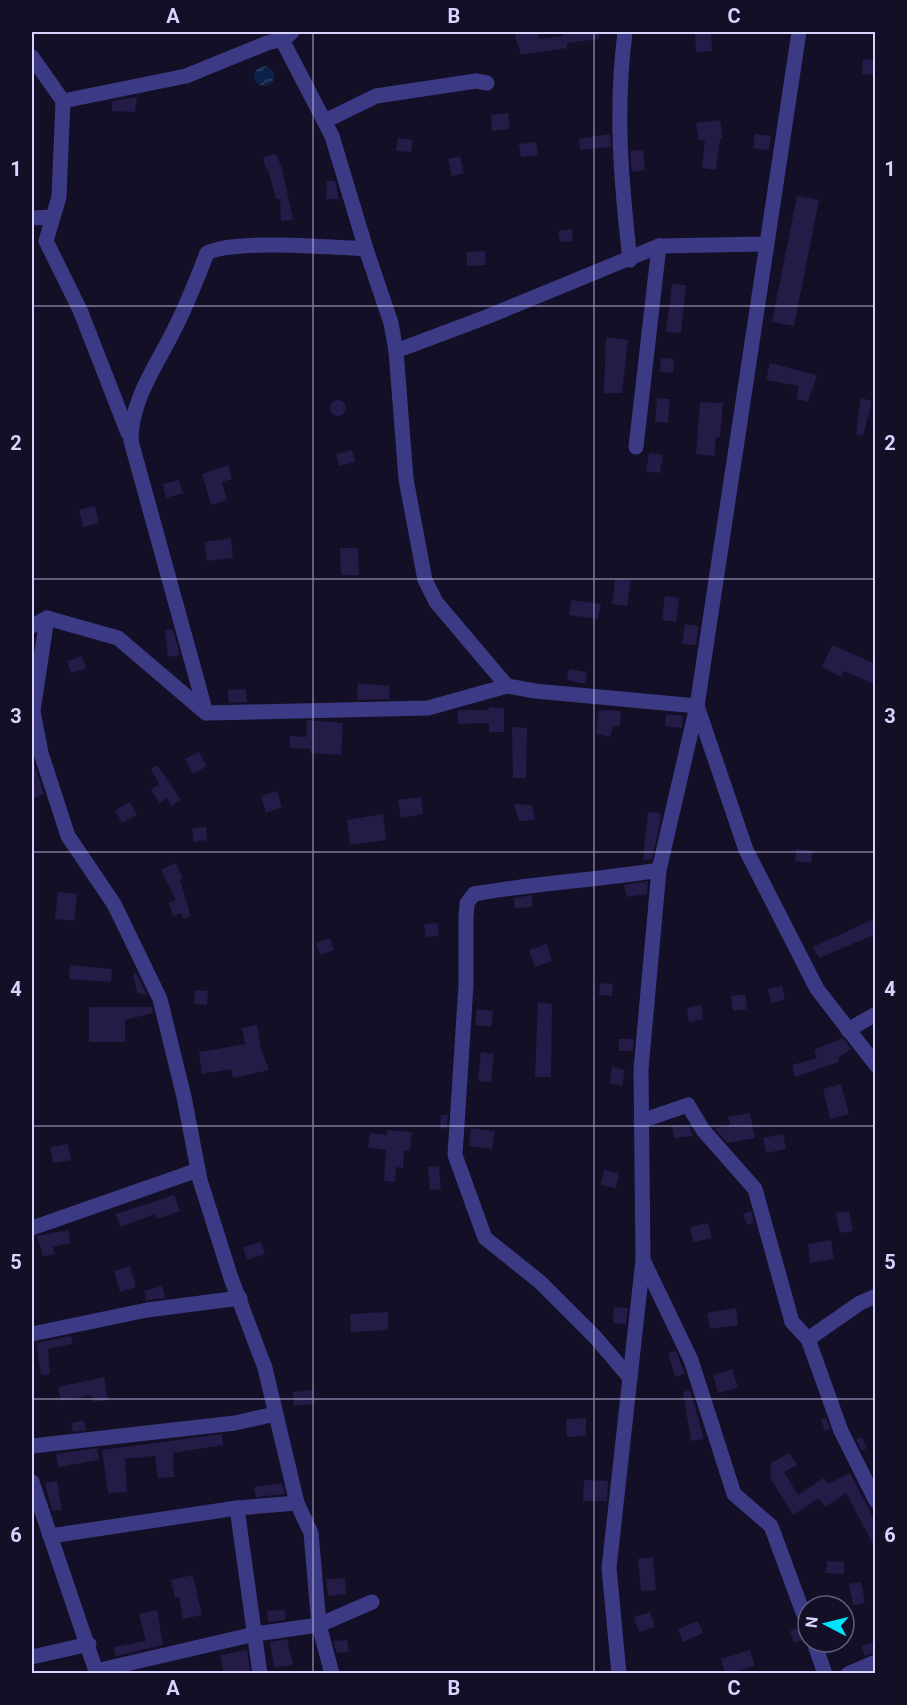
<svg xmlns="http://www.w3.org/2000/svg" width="907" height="1705" viewBox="0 0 907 1705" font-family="Roboto,sans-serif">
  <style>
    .water { fill: url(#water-waves) }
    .building { fill: #241b47 }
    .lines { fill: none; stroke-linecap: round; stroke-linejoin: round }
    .minor { stroke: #3d3a85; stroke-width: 15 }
    .grid { fill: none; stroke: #d9d4ff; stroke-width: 1.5; stroke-opacity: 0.55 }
    .neatline { fill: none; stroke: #d9d4ff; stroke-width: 2 }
    .grid-label { font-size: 20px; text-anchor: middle; font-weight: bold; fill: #d9d4ff }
  </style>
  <defs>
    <pattern id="water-waves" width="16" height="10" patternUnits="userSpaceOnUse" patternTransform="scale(1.5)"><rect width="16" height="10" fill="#0c2248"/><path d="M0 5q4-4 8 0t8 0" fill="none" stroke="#2f4163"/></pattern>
  </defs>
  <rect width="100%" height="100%" fill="#130f26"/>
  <!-- water -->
  <circle class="water" cx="264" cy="76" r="10"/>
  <!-- building -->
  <g class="building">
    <path d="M514,32H538L539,39L562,36V32H599V39L567,43V48L521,55Z"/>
    <path d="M711,33L712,51L696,52L695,34Z"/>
    <path d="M863,59L876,60V75L862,74Z"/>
    <path d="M137,97L135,112L112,111V101Z"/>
    <path d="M508,113L510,129L492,131L491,115Z"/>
    <path d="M720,120L723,139H720L716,170L702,168L705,140L699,141L696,123Z"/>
    <path d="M610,134L611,147L580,150L579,139Z"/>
    <path d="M755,134L771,136L769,150L753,148Z"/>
    <path d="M398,138L413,140L411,152L396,151Z"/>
    <path d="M536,142L538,155L521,157L519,144Z"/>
    <path d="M643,150L645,170L632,172L630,151Z"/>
    <path d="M276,154L282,168L293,220L281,221L280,199H276L268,169L266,170L263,157Z"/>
    <path d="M460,156L464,173L452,176L448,159Z"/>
    <path d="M327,181H335L339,199H326Z"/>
    <path d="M797,196L819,200L794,326L772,322Z"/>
    <path d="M572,229L573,241L560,242L558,231Z"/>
    <path d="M485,251L486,265L467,266V252Z"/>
    <path d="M672,284L686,285L681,333L666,332Z"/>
    <path d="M606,337L628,340L622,393H604Z"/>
    <path d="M661,358L674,359L673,373L660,372Z"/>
    <path d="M770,363L817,375L808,402L796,399L799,386L766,380Z"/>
    <path d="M657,398L670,399L668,423L655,422Z"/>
    <path d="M861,398L872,401L863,436L856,434Z"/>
    <circle cx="338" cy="408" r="8"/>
    <path d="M700,402L723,403L720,437H716L714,456L696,454Z"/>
    <path d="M352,450L355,462L339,466L336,454Z"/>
    <path d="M649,453L663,455L660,473L646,471Z"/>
    <path d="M228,465L232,479L222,482L227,500L211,505L202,474Z"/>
    <path d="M179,480L183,493L166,498L163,484Z"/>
    <path d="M95,506L99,523L83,527L79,510Z"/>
    <path d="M231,538L233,558L207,561L204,542Z"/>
    <path d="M340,548H358L359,575H341Z"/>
    <path d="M615,579L631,581L627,606L612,604Z"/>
    <path d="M665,596L679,598L676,622L662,620Z"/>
    <path d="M571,600L601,604L598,619L569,615Z"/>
    <path d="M685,624L699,626L696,645L682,644Z"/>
    <path d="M173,629L180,655L168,657L165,630Z"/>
    <path d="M832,645L876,664V685L844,671L841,677L822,667Z"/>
    <path d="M82,656L86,669L71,673L67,661Z"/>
    <path d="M569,669L587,672L585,684L567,680Z"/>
    <path d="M358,683L390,686L389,699L357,700Z"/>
    <path d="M246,689L247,702L229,703L228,690Z"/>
    <path d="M489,707L504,708V732H489V723L458,724V710H489Z"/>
    <path d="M599,710L621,711L620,726H613L610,737L596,734Z"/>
    <path d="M666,714L683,716L682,728L665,726Z"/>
    <path d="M307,720L343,723L341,755L310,753V749L290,748V736L306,737Z"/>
    <path d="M512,727L527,728L526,778H513Z"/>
    <path d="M199,752L207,766L193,774L185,759Z"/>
    <path d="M32,757L44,794L32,799Z"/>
    <path d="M157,765L181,800L171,806L167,798L160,803L151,790L159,784L151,769Z"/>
    <path d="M277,791L282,807L266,813L261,796Z"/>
    <path d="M421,797L423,814L401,818L398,800Z"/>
    <path d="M130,802L137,815L122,823L115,810Z"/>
    <path d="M514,804L532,805L535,820L519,821Z"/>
    <path d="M648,812L661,813L660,824L652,859L643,860Z"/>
    <path d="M383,814L386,840L350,845L347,820Z"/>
    <path d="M206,827L207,840L194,842L192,828Z"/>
    <path d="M796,849L813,851L811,863L795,861Z"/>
    <path d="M175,863L183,878L180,880L191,916L184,919L181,913L173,916L169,903L176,900L161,870Z"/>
    <path d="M648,881L647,894L627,897L624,885Z"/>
    <path d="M58,892L77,894L74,921L55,919Z"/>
    <path d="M532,895V907L515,908L514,898Z"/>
    <path d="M876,918V934L819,958L813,947Z"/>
    <path d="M437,923L439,936L426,937L424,924Z"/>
    <path d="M330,938L334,950L320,955L316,943Z"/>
    <path d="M547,944L552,961L535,967L529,950Z"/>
    <path d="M70,965L112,969L111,982L69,979Z"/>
    <path d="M133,973H136L147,995L137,993Z"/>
    <path d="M600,983L613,984L612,996L599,995Z"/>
    <path d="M782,986L785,999L771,1003L768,989Z"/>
    <path d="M195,990L208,991L207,1005L194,1004Z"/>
    <path d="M745,994L747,1009L733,1011L731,996Z"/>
    <path d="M538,1002L552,1004L551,1077H535Z"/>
    <path d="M701,1005L703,1019L689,1022L687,1008Z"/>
    <path d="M89,1007H152L153,1013L125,1020V1042H89Z"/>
    <path d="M477,1009L493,1011L491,1027L475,1025Z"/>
    <path d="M257,1025L261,1049L269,1070L233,1078L231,1069L202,1074L199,1052L245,1044L242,1028Z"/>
    <path d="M843,1038L851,1049L838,1058L839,1062L795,1077L792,1065L817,1058L814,1050Z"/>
    <path d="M619,1039H634L633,1051H619Z"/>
    <path d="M481,1052L494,1054L491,1082L478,1081Z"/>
    <path d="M612,1067L625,1070L622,1086L609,1083Z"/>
    <path d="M841,1084L849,1114L830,1119L823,1089Z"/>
    <path d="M750,1113L755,1138L727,1143L717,1131L716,1128L730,1125L728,1117Z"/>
    <path d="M441,1115H448L447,1129L440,1128Z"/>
    <path d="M688,1125L693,1136L674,1138L672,1126Z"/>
    <path d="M471,1128L495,1131L492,1149L469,1146Z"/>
    <path d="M387,1130L412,1132L410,1151H404L403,1168L396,1167L395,1182L384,1181L386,1150L368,1147L370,1133L387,1135Z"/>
    <path d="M783,1134L786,1149L766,1153L763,1138Z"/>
    <path d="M68,1144L71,1160L53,1163L50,1147Z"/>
    <path d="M439,1166L441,1189L430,1190L428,1167Z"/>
    <path d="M604,1170L619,1173L616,1188L601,1185Z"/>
    <path d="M174,1195L180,1211L157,1219L155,1214L120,1227L116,1214Z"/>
    <path d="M751,1211L754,1222L747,1225L743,1214Z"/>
    <path d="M849,1211L853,1231L840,1233L836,1213Z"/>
    <path d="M708,1223L712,1238L693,1242L690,1227Z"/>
    <path d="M68,1230L70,1243L53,1247L55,1254L43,1256L37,1236Z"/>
    <path d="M831,1240L834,1259L810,1263L808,1244Z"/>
    <path d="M261,1242L265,1254L247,1260L243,1247Z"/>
    <path d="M130,1266L136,1287L120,1292L114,1271Z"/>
    <path d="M162,1286L165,1298L146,1300L144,1291Z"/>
    <path d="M614,1307L628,1308L626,1324L613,1323Z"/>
    <path d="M736,1308L738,1325L710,1329L707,1313Z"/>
    <path d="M388,1312V1330L351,1332L350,1314Z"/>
    <path d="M71,1336L73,1344L48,1349L50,1374L41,1375L36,1343Z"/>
    <path d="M676,1351L685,1374L675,1377L668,1353Z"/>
    <path d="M732,1369L738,1388L718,1393L713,1375Z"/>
    <path d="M104,1377L108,1400L93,1402L91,1395L61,1401L58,1387Z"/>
    <path d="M313,1390L314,1404L294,1406L293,1392Z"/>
    <path d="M690,1390L704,1439L691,1441L683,1392Z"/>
    <path d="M586,1418V1436L567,1437L566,1419Z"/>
    <path d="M826,1418L830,1429L825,1431L821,1419Z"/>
    <path d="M84,1420L86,1430L73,1432L71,1423Z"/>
    <path d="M222,1434L223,1445L173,1453L174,1477L158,1478L155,1456L125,1459L127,1492L108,1493L102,1450Z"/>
    <path d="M862,1437L867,1448L862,1451L856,1439Z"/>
    <path d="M97,1448L99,1460L58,1467L56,1454Z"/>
    <path d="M789,1453L797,1465L784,1472L798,1495L824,1478L828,1484L850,1473L876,1523V1550L846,1493L825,1507L819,1498L793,1515L770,1478L771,1463Z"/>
    <path d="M584,1480L608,1481L607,1501H583Z"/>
    <path d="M57,1481L62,1510L52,1511L45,1483Z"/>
    <path d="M282,1483L285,1494L256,1497L254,1487Z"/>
    <path d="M653,1557L656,1590L641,1591L638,1559Z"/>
    <path d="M827,1561L844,1562V1574L826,1573Z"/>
    <path d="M193,1575L202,1615L183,1619L179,1597L175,1598L171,1580Z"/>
    <path d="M345,1578L346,1594L328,1596L326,1579Z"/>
    <path d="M861,1582L865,1603L853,1605L849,1584Z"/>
    <path d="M157,1610L163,1645L116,1656L114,1647L146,1641L139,1614Z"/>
    <path d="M285,1610V1620L268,1622L267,1611Z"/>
    <path d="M650,1612L655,1627L639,1632L634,1617Z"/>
    <path d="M698,1621L703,1633L683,1642L678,1629Z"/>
    <path d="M798,1628L806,1636L804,1640L794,1643L790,1631Z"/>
    <path d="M287,1639L293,1665L274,1668L270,1642Z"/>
    <path d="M347,1640L349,1652L337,1653L333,1641Z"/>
    <path d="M876,1641V1652L865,1656L861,1646Z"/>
    <path d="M247,1650L250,1671L224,1674L220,1655Z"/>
    <path d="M750,1650L755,1666L725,1674L721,1659Z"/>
  </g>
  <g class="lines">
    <!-- minor -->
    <g class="minor">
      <path d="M278,32L332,136L366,249L391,323L396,351L406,479L425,580L436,602L507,686"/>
      <path d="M625,32C615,110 621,182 630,260"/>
      <path d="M32,57L63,101L59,197L46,241L80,310L128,433"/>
      <path d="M63,101L186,76L267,43L284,39L292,32"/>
      <path d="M325,121L376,96L476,81L487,83"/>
      <path d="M32,218L53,217"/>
      <path d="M396,351L489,316L659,246L766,244"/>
      <path d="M636,447L659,246"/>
      <path d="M47,618L33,711L41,753L68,836L114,904L160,999L184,1097L200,1180L231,1278L265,1368L297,1503L311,1533L319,1625L332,1674"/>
      <path d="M32,626L47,618L118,638L206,713L428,708L507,686L535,691L697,706L746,850L817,989L876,1065"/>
      <path d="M206,713L131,441C131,399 156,367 174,330C187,305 197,279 207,253C233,239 333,247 366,249"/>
      <path d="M848,1030L876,1014"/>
      <path d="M641,1121L688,1105L703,1130L755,1189L792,1322L808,1339L841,1431L876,1501"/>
      <path d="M32,1228L198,1170"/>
      <path d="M643,1260L691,1360L734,1494L771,1526L808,1626"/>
      <path d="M32,1334L147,1310L240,1298"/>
      <path d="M808,1339L860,1303L876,1296"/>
      <path d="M630,1378L596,1338L540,1282L485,1238L455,1155L466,985V918L467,903L474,894C536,883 598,880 659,870"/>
      <path d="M32,1446L235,1423L275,1414"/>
      <path d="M32,1482L97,1674"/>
      <path d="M50,1536L237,1508"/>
      <path d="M814,1642L825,1674"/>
      <path d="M32,1657L89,1644"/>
      <path d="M96,1671L255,1634L319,1625L372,1602"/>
      <path d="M260,1674L237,1508L297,1503"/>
      <path d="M619,1674L609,1568L643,1260L641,1069L659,870L697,706L799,32"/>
      <path d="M848,1674L876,1662"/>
    </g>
  </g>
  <!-- grid -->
  <path class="grid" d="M313,32V1674M594,32V1674M32,306H876M32,579H876M32,852H876M32,1126H876M32,1399H876"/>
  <!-- border -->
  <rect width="907" height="1705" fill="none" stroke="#130f26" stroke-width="66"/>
  <!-- north arrow -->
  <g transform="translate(826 1624) rotate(277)"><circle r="28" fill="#130f26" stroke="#625e7d" stroke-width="1.5"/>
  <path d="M0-4.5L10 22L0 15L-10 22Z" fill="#00e5ff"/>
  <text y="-9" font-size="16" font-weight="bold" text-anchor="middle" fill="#d9d4ff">N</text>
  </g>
  <rect x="33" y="33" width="841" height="1639" class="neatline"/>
  <g class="grid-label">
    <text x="173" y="23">A</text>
    <text x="454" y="23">B</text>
    <text x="734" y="23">C</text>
    <text x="16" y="176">1</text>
    <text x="890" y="176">1</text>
    <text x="16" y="450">2</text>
    <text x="890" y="450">2</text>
    <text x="16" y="723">3</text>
    <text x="890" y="723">3</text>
    <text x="16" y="996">4</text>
    <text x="890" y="996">4</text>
    <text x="16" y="1269">5</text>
    <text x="890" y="1269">5</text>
    <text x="16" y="1542">6</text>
    <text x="890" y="1542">6</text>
    <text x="173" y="1695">A</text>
    <text x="454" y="1695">B</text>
    <text x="734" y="1695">C</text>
  </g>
</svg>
